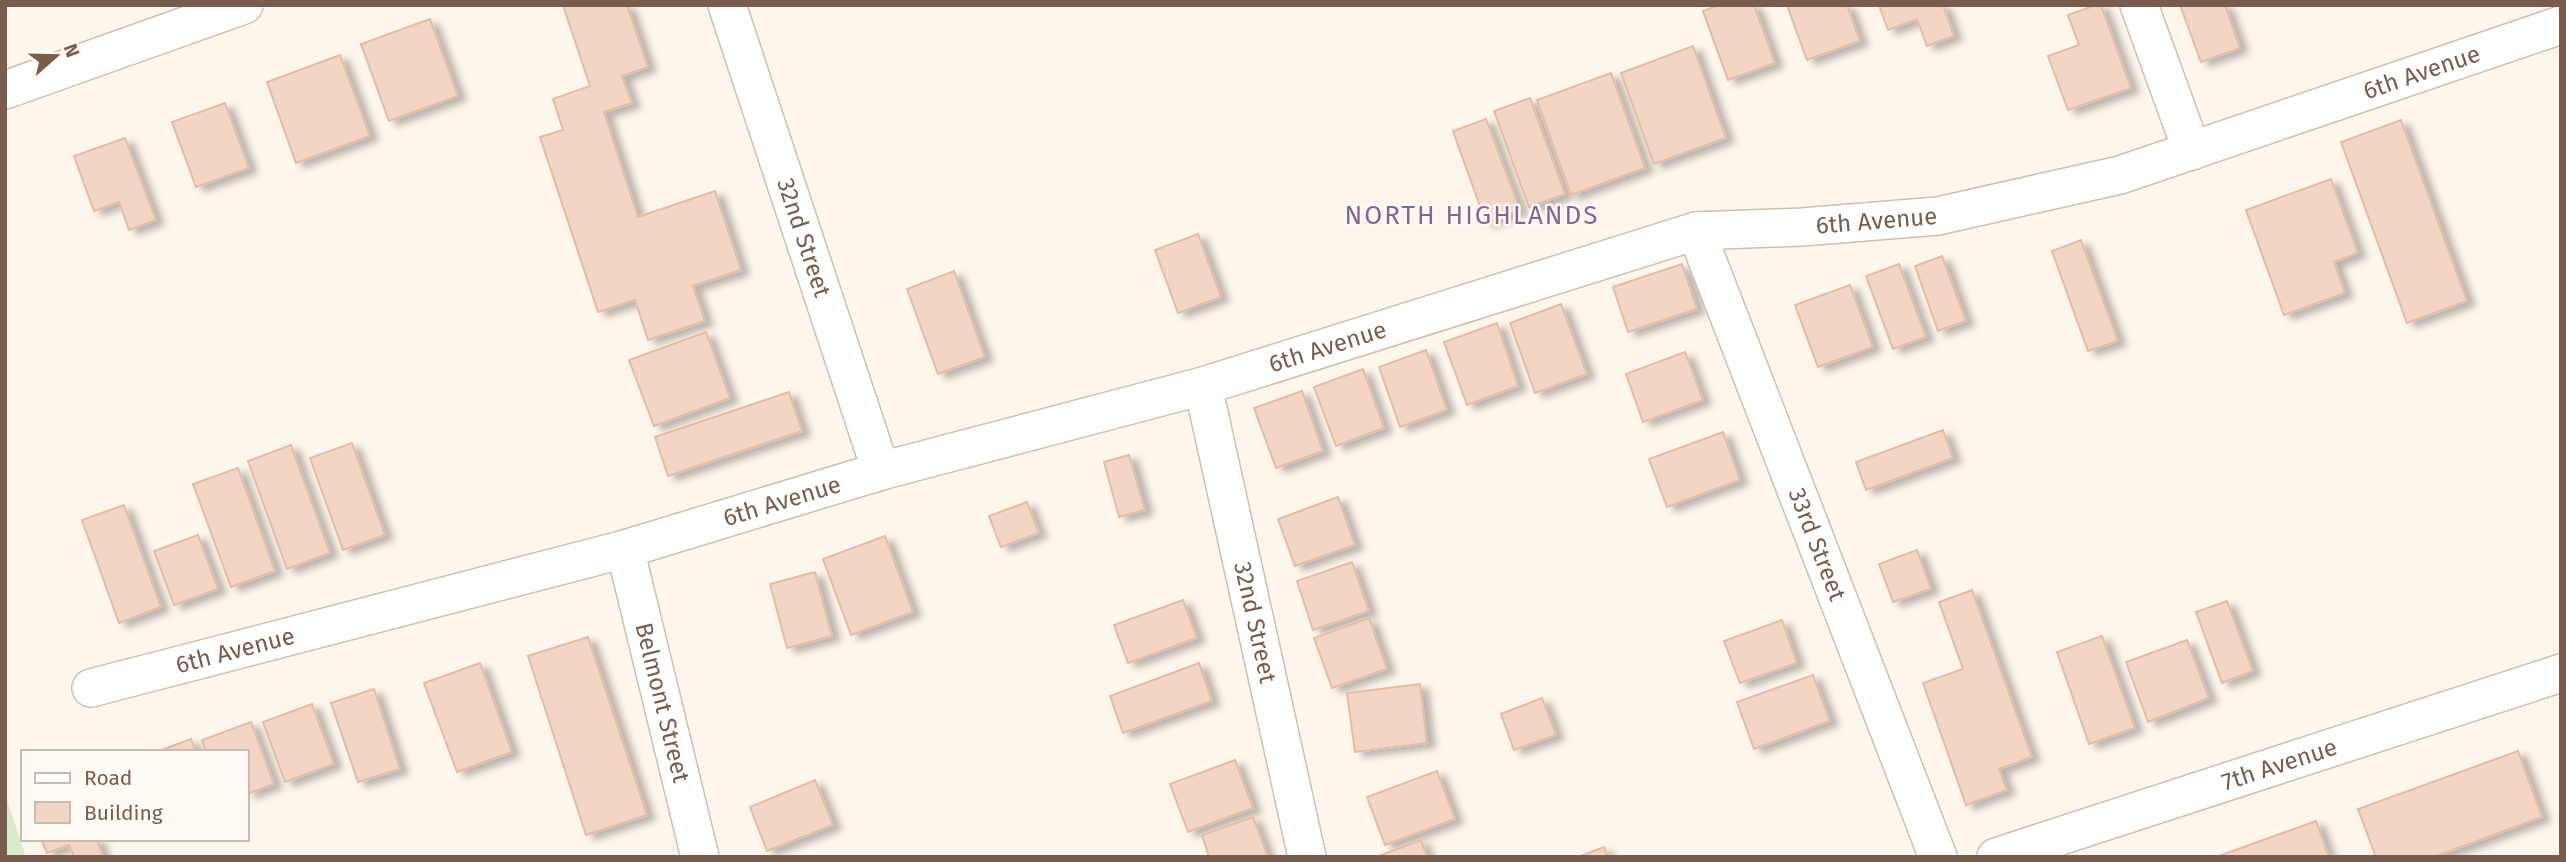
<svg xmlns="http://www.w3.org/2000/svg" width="2566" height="862" viewBox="0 0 2566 862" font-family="'Fira Sans',sans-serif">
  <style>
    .green { fill: #d8ecc9 }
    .building { fill: #f3d5c3; stroke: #e6bba3; stroke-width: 2; filter: url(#shadow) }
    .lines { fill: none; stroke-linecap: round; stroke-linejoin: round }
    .minor-casing { stroke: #d1beb0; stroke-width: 40 }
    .minor { stroke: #fff; stroke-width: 37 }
    .labels { text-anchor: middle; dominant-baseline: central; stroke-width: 5; stroke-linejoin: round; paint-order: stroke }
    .street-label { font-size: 24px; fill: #7a5c4d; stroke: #fffaf3 }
    .neighbourhood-label { font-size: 26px; letter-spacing: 2px; fill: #846695; stroke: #fffaf3 }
  </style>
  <defs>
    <filter id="shadow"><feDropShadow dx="8" dy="4.5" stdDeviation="3.5" flood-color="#0004"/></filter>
  </defs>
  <rect width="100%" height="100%" fill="#fdf6ec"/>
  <!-- green -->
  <path class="green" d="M5,794L26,857H5Z"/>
  <!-- building -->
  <g class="building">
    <path d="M563,5H627L648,67L622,76L632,103L604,112L638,217L715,191L741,270L693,286L705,321L648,340L635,300L598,312L540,137L563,130L553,99L590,86Z"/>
    <path d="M1719,5H1754L1775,63L1728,80L1703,11Z"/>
    <path d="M1787,5H1847L1860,41L1807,60Z"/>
    <path d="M1879,5H1943L1954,36L1927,46L1917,19L1888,30Z"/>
    <path d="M2096,5H2101L2131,88L2068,110L2048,56L2079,45L2068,15Z"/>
    <path d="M2180,5H2225L2240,48L2201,62Z"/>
    <path d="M430,19L458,96L389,121L361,44Z"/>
    <path d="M1693,46L1726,138L1654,164L1621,73Z"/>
    <path d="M340,55L370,136L296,163L267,82Z"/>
    <path d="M1611,73L1645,168L1571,195L1537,100Z"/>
    <path d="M1530,98L1565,194L1529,207L1494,111Z"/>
    <path d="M225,103L249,168L196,187L172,122Z"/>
    <path d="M1486,119L1520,210L1486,223L1453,131Z"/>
    <path d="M2401,120L2467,301L2407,323L2341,142Z"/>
    <path d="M125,138L156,220L129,230L119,202L94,211L74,156Z"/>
    <path d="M2331,179L2358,253L2334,262L2345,293L2284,315L2246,210Z"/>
    <path d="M1198,234L1221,297L1178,313L1155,250Z"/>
    <path d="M2081,240L2118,341L2088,351L2052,251Z"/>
    <path d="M1942,256L1966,321L1938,331L1915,266Z"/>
    <path d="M1682,264L1697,309L1628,332L1613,287Z"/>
    <path d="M1899,264L1926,337L1893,349L1866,276Z"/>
    <path d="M954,271L985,357L938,374L907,289Z"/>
    <path d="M1850,285L1873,347L1818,367L1795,305Z"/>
    <path d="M1561,304L1587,374L1535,393L1510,323Z"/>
    <path d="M1497,323L1518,386L1467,405L1444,342Z"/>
    <path d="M706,332L730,398L654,426L629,360Z"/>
    <path d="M1426,350L1447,410L1400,427L1379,367Z"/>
    <path d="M1685,352L1703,400L1643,422L1626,374Z"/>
    <path d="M1363,369L1384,428L1336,446L1314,387Z"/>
    <path d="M1302,391L1323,451L1276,468L1254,408Z"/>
    <path d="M789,392L802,431L668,476L655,437Z"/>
    <path d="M1943,430L1953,458L1866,490L1856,462Z"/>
    <path d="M1723,432L1740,480L1667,507L1649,459Z"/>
    <path d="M352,443L385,535L343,550L310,458Z"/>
    <path d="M291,445L330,553L287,569L248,461Z"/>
    <path d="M1129,455L1145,510L1119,517L1104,462Z"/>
    <path d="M238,468L275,571L231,587L193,484Z"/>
    <path d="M1338,497L1355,545L1295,566L1278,519Z"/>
    <path d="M1027,502L1039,533L1001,547L989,516Z"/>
    <path d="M124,505L161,607L119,623L82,520Z"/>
    <path d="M198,535L218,589L174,605L154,551Z"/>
    <path d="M885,536L913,612L851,635L823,559Z"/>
    <path d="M1917,550L1931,589L1893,602L1879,564Z"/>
    <path d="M1352,562L1369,611L1313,630L1297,581Z"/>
    <path d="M815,572L832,636L787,648L770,584Z"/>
    <path d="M1972,590L2032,757L1999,769L2007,790L1966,805L1923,683L1963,669L1939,602Z"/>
    <path d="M1183,600L1197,638L1128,663L1114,625Z"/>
    <path d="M2227,601L2253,671L2222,683L2196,612Z"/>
    <path d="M1369,618L1387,669L1332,688L1314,638Z"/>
    <path d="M1782,620L1797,663L1740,683L1724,641Z"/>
    <path d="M2102,636L2135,728L2089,744L2057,652Z"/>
    <path d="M588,637L647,815L586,835L528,656Z"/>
    <path d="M2187,640L2209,698L2148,722L2126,662Z"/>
    <path d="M480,663L512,752L457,772L424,683Z"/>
    <path d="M1199,663L1212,701L1123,733L1110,696Z"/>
    <path d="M1813,675L1830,721L1754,749L1737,702Z"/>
    <path d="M1420,684L1427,743L1355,752L1347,693Z"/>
    <path d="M374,689L400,769L358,782L331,703Z"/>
    <path d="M1542,698L1556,735L1514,750L1501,714Z"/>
    <path d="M312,704L334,764L285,782L263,722Z"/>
    <path d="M251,722L274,784L247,794V752H206L202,740Z"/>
    <path d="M191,739L196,752H156Z"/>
    <path d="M2518,751L2542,817L2434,857H2376L2358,809Z"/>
    <path d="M1235,760L1253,808L1188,832L1170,784Z"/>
    <path d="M1437,771L1455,819L1385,845L1367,797Z"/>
    <path d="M815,780L833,825L767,851L750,807Z"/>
    <path d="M1253,817L1268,857H1209L1202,835Z"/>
    <path d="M2316,821L2329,857H2216Z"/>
    <path d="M41,839H97L103,857H74L69,845L47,853Z"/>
    <path d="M1421,840L1427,857H1376Z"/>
    <path d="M1604,847L1608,857H1578Z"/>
  </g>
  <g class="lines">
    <defs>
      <g id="minor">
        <path id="s1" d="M727,5L881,471"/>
        <path d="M2139,5L2192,151"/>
        <path d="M5,90L244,5"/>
        <path id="s2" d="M1696,231L1938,857"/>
        <path id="s3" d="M1203,386L1307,857"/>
        <path id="s4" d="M625,549L700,857"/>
        <path id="s5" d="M91,688L625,549L881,471L1203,386L1696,231L1802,227L1938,216L2120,175L2561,25"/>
        <path id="s6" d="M1996,857L2561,673"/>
      </g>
    </defs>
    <!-- minor casing -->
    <use href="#minor" class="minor-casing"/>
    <!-- minor -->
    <use href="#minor" class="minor"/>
  </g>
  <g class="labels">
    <!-- street labels -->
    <g class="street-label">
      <text stroke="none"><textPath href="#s5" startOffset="2417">6th Avenue</textPath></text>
      <text stroke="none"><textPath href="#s5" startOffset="1850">6th Avenue</textPath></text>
      <text stroke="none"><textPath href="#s1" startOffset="245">32nd Street</textPath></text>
      <text stroke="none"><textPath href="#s5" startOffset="1283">6th Avenue</textPath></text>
      <text stroke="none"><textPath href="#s5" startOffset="716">6th Avenue</textPath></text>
      <text stroke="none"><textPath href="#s2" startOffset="336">33rd Street</textPath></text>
      <text stroke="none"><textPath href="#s3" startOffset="242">32nd Street</textPath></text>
      <text stroke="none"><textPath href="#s5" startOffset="149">6th Avenue</textPath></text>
      <text stroke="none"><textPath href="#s4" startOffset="158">Belmont Street</textPath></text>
      <text stroke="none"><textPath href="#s6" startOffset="298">7th Avenue</textPath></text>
    </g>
    <!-- neighbourhood labels -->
    <g class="neighbourhood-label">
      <text x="1472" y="215">NORTH HIGHLANDS</text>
    </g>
  </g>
  <!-- border -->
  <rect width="2566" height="862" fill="none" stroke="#7a5c4d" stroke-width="14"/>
  <!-- legend -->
  <rect x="21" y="750" width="228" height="91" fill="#fffaf3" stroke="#cabbb1" stroke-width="2"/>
  <rect x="35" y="773" width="35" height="10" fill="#ffffff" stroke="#cabbb1" stroke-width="2"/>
  <text x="84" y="785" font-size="21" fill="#7a5c4d">Road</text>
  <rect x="35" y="802" width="35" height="21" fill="#f3d5c3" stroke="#cabbb1" stroke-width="2"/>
  <text x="84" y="820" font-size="21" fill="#7a5c4d">Building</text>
  <!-- north arrow -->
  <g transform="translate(56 56) rotate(70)" stroke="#fffaf3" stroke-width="5" paint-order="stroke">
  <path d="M0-5L12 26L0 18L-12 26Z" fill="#7a5c4d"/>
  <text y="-10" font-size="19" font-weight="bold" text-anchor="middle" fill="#7a5c4d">N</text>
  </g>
</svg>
